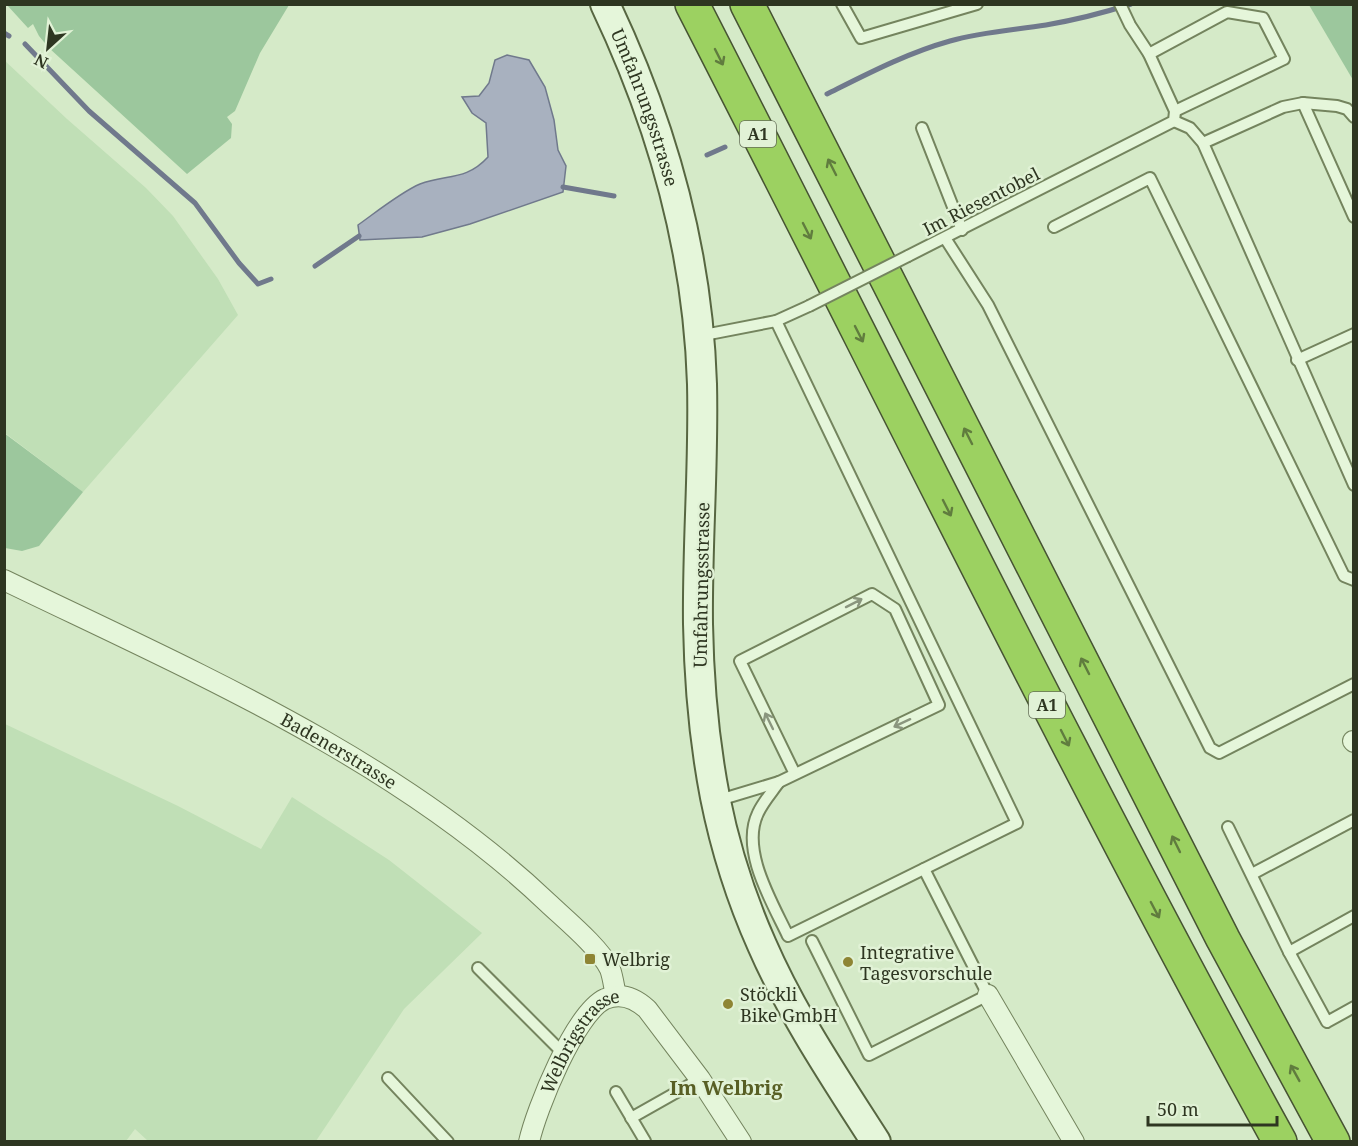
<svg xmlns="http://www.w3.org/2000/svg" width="1358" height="1146" viewBox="0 0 1358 1146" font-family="'Noto Serif',serif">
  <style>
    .farmland { fill: #c0dfb6 }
    .green { fill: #9cc79d }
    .water { fill: #a8b1bf; stroke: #70798c; stroke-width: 1.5 }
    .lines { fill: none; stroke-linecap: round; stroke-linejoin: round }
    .stream { stroke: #70798c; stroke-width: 5 }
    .service-casing { stroke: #74845e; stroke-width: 14 }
    .minor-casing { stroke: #74845e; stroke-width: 22 }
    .secondary-casing { stroke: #576641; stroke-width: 32 }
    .motorway-casing { stroke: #465332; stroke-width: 36 }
    .service { stroke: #e5f6da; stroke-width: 10 }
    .minor { stroke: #e5f6da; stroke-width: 20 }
    .secondary { stroke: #e5f6da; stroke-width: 28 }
    .motorway { stroke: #9cd161; stroke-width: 33 }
    .service-bridge-casing { stroke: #74845e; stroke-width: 14; stroke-linecap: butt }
    .service-bridge { stroke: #e5f6da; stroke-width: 10 }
    .oneway { stroke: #607c3e }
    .oneway2 { stroke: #8a967e }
    .poi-dot { fill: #8e8534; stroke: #e1f2d6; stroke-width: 2 }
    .labels { text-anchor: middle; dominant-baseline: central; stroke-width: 5; stroke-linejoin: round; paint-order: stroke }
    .shield { fill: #e1f2d6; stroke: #646e57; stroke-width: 1.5 }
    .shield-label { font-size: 16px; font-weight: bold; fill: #2e3621 }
    .street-label { font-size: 18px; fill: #2e3621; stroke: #e1f2d6 }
    .poi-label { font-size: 18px; fill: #2e3621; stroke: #e1f2d6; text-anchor: start }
    .neighbourhood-label { font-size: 20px; font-weight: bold; fill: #585f24; stroke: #e1f2d6 }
  </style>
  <rect width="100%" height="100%" fill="#d5eac8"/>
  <!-- farmland -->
  <g class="farmland">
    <path d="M4,60L67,119L146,188L173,216L218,279L238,315L83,492L5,433Z"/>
    <path d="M5,724L178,806L261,849L292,797L389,860L482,933L404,1009L316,1141H148L135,1129L126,1141L5,1142Z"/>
  </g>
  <!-- green -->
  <g class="green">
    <path d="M7,5H289L260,53L235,111L227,117L232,124L231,138L187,174L49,48L39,36L33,24L28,28Z"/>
    <path d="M1309,5H1353V80Z"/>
    <path d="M4,433L83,492L39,546L22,551L5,548Z"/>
  </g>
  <!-- water -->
  <path class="water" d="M507,55L529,60L545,87L554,120L558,150L566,166L563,192L470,224L422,237L360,240L358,225C375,213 401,192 420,184C447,174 466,181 488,157L486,123L472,113L462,97L479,96L489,83L495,60Z"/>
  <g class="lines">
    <!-- stream -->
    <g class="stream">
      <path d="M4,33L9,36"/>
      <path d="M25,44L89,111L195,203L239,263L258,284L271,279"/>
      <path d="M827,94C867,74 907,53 950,41C981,32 1014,30 1046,25C1075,20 1103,13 1131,4"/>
      <path d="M707,155L725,147"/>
      <path d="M563,187L614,196"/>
      <path d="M315,266L359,236"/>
    </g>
    <defs>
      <g id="service">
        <path d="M842,4L861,38L977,4"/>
        <path d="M1149,54L1227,12L1263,18L1284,59L1175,111"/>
        <path d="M1303,103L1354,217"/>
        <path d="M1174,121L1190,128L1203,143L1354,485"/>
        <path d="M922,128L962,230"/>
        <path d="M1203,143L1283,107L1303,103L1337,106L1347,109L1354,117"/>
        <path d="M1054,227L1150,178L1344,576L1354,580"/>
        <path d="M945,238L988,305L1210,748L1219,753L1354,684"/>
        <path d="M908,256L1174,121L1175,111L1149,54L1130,25L1120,4"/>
        <path d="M776,321L1017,823L788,936C772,902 740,850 758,813C763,802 772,792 779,782"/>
        <path d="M699,336L776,321L809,306"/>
        <path d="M1297,360L1354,334"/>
        <path d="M716,801L779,782L939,705L895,609L872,594L740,661L795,774"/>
        <path d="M1228,827L1289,952L1327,1022L1354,1007"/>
        <path d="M1252,874L1354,820"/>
        <path d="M812,941L869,1055L988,995L924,869"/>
        <path d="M1289,952L1354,916"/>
        <path d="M478,968L564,1054"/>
        <path d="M388,1078L448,1142"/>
        <path d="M616,1092L645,1141"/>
        <path d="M631,1118L700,1079"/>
      </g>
      <g id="minor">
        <path id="s1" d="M4,580C192,671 396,758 548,903C566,920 600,948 610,969C613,977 614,987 616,996"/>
        <path d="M1353,741L1354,742"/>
        <path d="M988,995L1074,1142"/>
        <path id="s2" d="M529,1142C536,1110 575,1013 605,999C621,992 635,998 647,1009L700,1079L741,1142"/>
      </g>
      <g id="secondary">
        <path id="s3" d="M605,4C662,124 698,251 702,384C704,464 697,544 698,624C699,682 704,740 715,797C725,847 741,898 762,945C792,1014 835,1078 876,1142"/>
      </g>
      <g id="motorway">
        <path d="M692,4C887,384 1074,768 1280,1142"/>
        <path d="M747,4L1223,939L1333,1142"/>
      </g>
    </defs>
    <!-- service casing -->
    <use href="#service" class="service-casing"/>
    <!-- minor casing -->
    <use href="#minor" class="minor-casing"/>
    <!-- secondary casing -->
    <use href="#secondary" class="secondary-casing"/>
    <!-- motorway casing -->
    <use href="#motorway" class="motorway-casing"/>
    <!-- service -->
    <use href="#service" class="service"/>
    <!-- minor -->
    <use href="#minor" class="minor"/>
    <!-- secondary -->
    <use href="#secondary" class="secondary"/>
    <!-- motorway -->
    <use href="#motorway" class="motorway"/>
    <defs>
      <path id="service-bridge" d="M809,306L908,256"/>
    </defs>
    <!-- service-bridge casing -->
    <use href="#service-bridge" class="service-bridge-casing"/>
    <!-- service-bridge -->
    <use href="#service-bridge" class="service-bridge"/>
  </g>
  <!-- one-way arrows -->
  <defs><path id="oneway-shaft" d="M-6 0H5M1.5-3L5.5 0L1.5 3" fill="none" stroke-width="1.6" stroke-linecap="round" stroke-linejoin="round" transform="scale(1.5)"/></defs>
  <g class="oneway">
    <use href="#oneway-shaft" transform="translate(719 57) rotate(63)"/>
    <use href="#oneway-shaft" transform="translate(832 167) rotate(-117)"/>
    <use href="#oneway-shaft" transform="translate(807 231) rotate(63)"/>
    <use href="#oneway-shaft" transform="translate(859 334) rotate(63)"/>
    <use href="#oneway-shaft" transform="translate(968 436) rotate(-117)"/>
    <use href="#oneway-shaft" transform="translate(947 508) rotate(63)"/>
    <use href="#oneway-shaft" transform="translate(1085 666) rotate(-117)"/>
    <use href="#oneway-shaft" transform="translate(1065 738) rotate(63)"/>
    <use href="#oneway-shaft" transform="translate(1176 844) rotate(-116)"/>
    <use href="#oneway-shaft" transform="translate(1155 910) rotate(62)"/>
    <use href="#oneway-shaft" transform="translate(1295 1073) rotate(-119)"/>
  </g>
  <g class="oneway2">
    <use href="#oneway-shaft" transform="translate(854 603) rotate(-27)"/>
    <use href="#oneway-shaft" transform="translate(769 721) rotate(-116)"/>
    <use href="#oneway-shaft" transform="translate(902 723) rotate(155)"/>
  </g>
  <!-- markers -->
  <g class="poi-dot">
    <rect x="584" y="953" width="12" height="12" rx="3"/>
    <circle cx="848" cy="962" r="6"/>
    <circle cx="728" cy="1004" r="6"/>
  </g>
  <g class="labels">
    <!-- shield labels -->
    <g class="shield">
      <rect x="740" y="121" width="36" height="26" rx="4.5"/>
      <rect x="1029" y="692" width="36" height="26" rx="4.5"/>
    </g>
    <g class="shield-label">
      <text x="758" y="134">A1</text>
      <text x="1047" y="705">A1</text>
    </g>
    <!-- street labels -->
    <g class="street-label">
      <text stroke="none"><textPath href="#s3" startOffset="111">Umfahrungsstrasse</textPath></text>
      <text transform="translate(981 201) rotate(-27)">Im Riesentobel</text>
      <text transform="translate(701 585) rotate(-89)">Umfahrungsstrasse</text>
      <text stroke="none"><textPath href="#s1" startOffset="376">Badenerstrasse</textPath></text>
      <text stroke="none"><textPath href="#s2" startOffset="116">Welbrigstrasse</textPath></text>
    </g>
    <!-- poi labels -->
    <g class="poi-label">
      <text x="860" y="952">Integrative<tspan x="860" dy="21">Tagesvorschule</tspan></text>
      <text x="602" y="959">Welbrig</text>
      <text x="740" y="994">Stöckli<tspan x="740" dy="21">Bike GmbH</tspan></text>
    </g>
    <!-- neighbourhood labels -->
    <g class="neighbourhood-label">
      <text x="726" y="1087">Im Welbrig</text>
    </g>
  </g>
  <!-- border -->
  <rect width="1358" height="1146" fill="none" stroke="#2e3621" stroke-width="12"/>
  <!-- north arrow -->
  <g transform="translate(48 48) rotate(207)" stroke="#e1f2d6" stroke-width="4.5" paint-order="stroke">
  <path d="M0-4.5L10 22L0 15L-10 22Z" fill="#2e3621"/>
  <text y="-9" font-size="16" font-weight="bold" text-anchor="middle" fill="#2e3621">N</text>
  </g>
  <!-- scale -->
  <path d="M1148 1116v9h129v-9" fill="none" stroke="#2e3621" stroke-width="3"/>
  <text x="1157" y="1116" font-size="18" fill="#2e3621" stroke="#e1f2d6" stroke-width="4.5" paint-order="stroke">50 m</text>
</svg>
